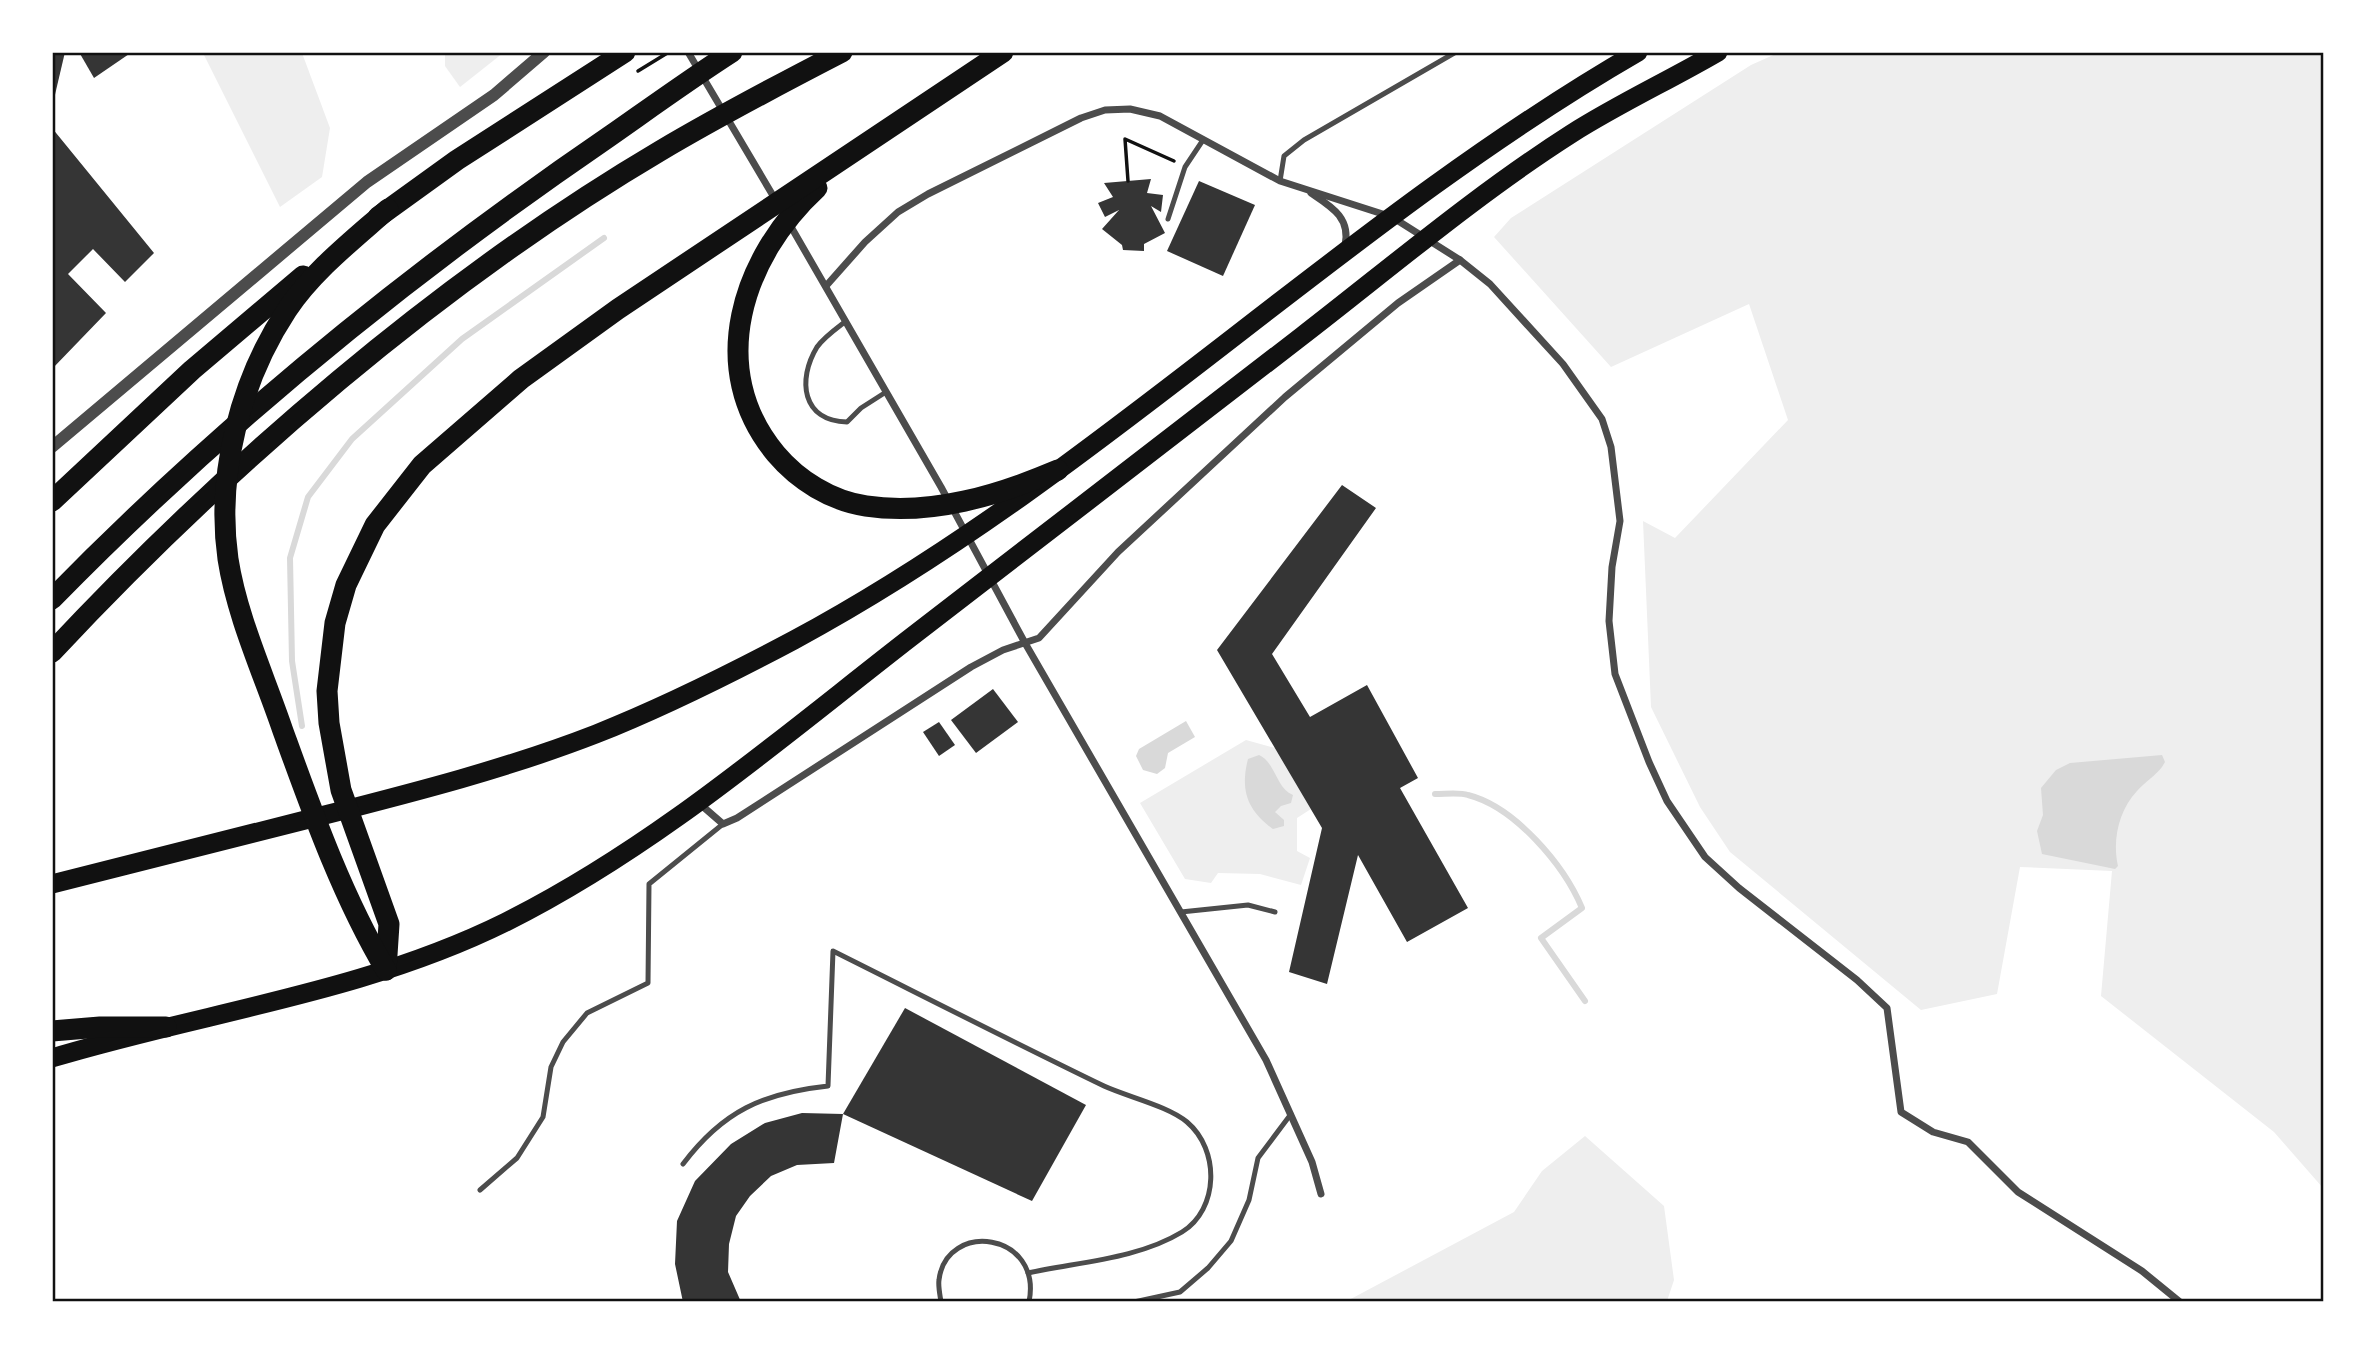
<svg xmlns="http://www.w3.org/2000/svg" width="2376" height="1354" viewBox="0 0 2376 1354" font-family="'Exo 2',sans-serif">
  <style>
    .green { fill: #eee }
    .water { fill: #d9d9d9 }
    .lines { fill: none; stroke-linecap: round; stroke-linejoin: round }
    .stream { stroke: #d9d9d9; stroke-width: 6 }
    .building { fill: #353535 }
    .path { stroke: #111; stroke-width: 3.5 }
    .service { stroke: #4c4c4c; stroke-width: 5 }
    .minor { stroke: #4c4c4c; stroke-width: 7 }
    .tertiary { stroke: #4c4c4c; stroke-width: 12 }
    .trunk { stroke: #111; stroke-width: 19 }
    .motorway { stroke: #111; stroke-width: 21 }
    .neatline { fill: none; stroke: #111; stroke-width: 2.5 }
  </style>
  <rect width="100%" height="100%" fill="#fff"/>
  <!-- green -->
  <g class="green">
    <path d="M203,53H302L330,128L322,177L280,207Z"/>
    <path d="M445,53V52L503,53L460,87L445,66Z"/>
    <path d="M1778,53H2323V1188L2274,1132L2101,996L2112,871L2020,867L1997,994L1921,1010L1730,852L1700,807L1651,707L1643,521L1675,538L1788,420L1749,304L1611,367L1494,237L1511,218L1751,65Z"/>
    <path d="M1246,740L1275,748L1311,809L1297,818V851L1310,858L1301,885L1260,874L1218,873L1211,883L1185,879L1140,803Z"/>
    <path d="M1585,1136L1664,1206L1674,1280L1667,1301H1347L1514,1212L1542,1171Z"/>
  </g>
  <!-- water -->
  <g class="water">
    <path d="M1186,721L1195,737L1168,753L1165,768L1157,774L1143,770L1136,756L1139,749Z"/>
    <path d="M1259,755C1276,763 1276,788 1293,795L1291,803L1281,806L1275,812L1284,820V826L1273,829C1247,810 1240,790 1248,759Z"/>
    <path d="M2162,755L2165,762L2162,767C2155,776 2145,782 2137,791C2119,810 2112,840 2118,866L2115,869L2042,854L2037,831L2043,815L2041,788L2056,770L2070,763Z"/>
  </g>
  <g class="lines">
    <!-- stream -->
    <g class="stream">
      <path d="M302,726L292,661L290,558L308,497L352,439L462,339L604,238"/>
      <path d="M1435,794C1446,794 1459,792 1468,795C1515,807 1564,865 1582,908L1541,938L1585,1001"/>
    </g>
  </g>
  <!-- building -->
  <g class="building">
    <path d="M52,52H65L54,99H52Z"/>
    <path d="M79,52H132L94,78Z"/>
    <path d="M52,128L154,253L125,282L93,249L68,274L106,313L52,369Z"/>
    <path d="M1151,179L1147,193L1163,195L1161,212L1151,206L1165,233L1144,244V251L1123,250L1122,245L1102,229L1119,210L1105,217L1098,203L1113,197L1104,183Z"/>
    <path d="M1199,181L1255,205L1223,276L1167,251Z"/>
    <path d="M1342,485L1376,508L1272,654L1310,717L1367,685L1418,778L1400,788L1468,908L1407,942L1358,855L1327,984L1289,972L1322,828L1217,650Z"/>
    <path d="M993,689L1018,722L976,753L951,720Z"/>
    <path d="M939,722L955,745L939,756L923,732Z"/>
    <path d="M905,1008L1086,1105L1032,1201L843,1114Z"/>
    <path d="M802,1113L843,1114L834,1163L797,1165L771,1176L750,1196L736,1216L729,1244L728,1272L741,1302H683L675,1264L677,1221L695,1181L731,1144L765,1123Z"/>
  </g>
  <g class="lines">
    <!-- path -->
    <g class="path">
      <path d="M638,71L669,52"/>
      <path d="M1128,181L1125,139L1174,161"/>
    </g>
    <!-- service -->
    <g class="service">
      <path d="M1280,181L1284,156L1304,140L1456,52"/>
      <path d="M1168,219L1185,167L1203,140"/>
      <path d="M846,321C837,328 824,337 817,347C797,380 802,421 847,422L861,408L886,392"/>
      <path d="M1181,912L1248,905L1275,912"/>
      <path d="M683,1164C723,1111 763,1093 828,1086L833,951C923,996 1013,1042 1104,1086C1128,1097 1168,1106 1187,1122C1220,1150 1219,1209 1182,1232C1138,1259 1078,1262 1028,1273"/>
      <path d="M480,1190L517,1158L543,1117L551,1067L563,1042L587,1013L648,983L649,884L723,824"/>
      <path d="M941,1302C940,1295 938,1286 939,1280C946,1220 1043,1232 1029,1302"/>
      <path d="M1134,1302L1180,1292L1208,1268L1231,1241L1249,1200L1258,1158L1291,1114"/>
    </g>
    <!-- minor -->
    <g class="minor">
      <path d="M688,52L775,199"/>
      <path d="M1311,193C1332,207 1351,218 1345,246"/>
      <path d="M790,225L941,487L1025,643L1266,1060L1312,1162L1321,1194"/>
      <path d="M826,286L865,242L898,212L928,194L1081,118L1105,110L1130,109L1160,116L1280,181L1392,217L1460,260L1490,284L1563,364L1602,419L1611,447L1620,521L1612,567L1609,621L1615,674L1649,762L1667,801L1705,857L1739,888L1857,980L1887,1008L1901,1112L1933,1132L1968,1142L2018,1192L2142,1271L2180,1302"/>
      <path d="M700,804L723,824L737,818L971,667L1003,650L1039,638L1118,552L1285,397L1398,303L1460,260"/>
    </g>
    <!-- tertiary -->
    <path class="tertiary" d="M52,447L367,182L494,95L544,52"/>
    <!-- trunk -->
    <g class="trunk">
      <path d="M52,884C141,862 229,839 317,817C411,793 506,769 596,734C664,707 730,674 794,640C1097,477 1340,224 1638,52"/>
      <path d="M52,1058C204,1012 363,993 506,922C654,848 781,738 910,638C1041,537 1172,437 1302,336C1390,268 1477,194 1571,134C1618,104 1670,80 1718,52"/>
    </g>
    <!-- motorway -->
    <g class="motorway">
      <path d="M817,188C742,257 705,369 776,454C798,480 831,501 866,506C931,516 999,495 1058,470"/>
      <path d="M378,217L457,160L625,52"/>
      <path d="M52,501L192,370L303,276"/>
      <path d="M52,599C223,424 408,274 610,136C650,108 690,79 732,52"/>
      <path d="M52,652C226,466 440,281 660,151C719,116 780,84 842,52"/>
      <path d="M386,970L389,924L341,790L329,723L327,691L335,623L346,585L375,525L422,465L521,379L618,309L1003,52"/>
      <path d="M386,970C342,896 312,811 283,731C264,675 237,617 228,559C216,475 240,381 287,310C313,271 353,240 388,209"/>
      <path d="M52,1031L100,1027H166"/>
    </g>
  </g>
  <!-- border -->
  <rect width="2376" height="1354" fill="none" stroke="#ffffff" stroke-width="108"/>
  <rect x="54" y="54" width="2268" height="1246" class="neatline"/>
</svg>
